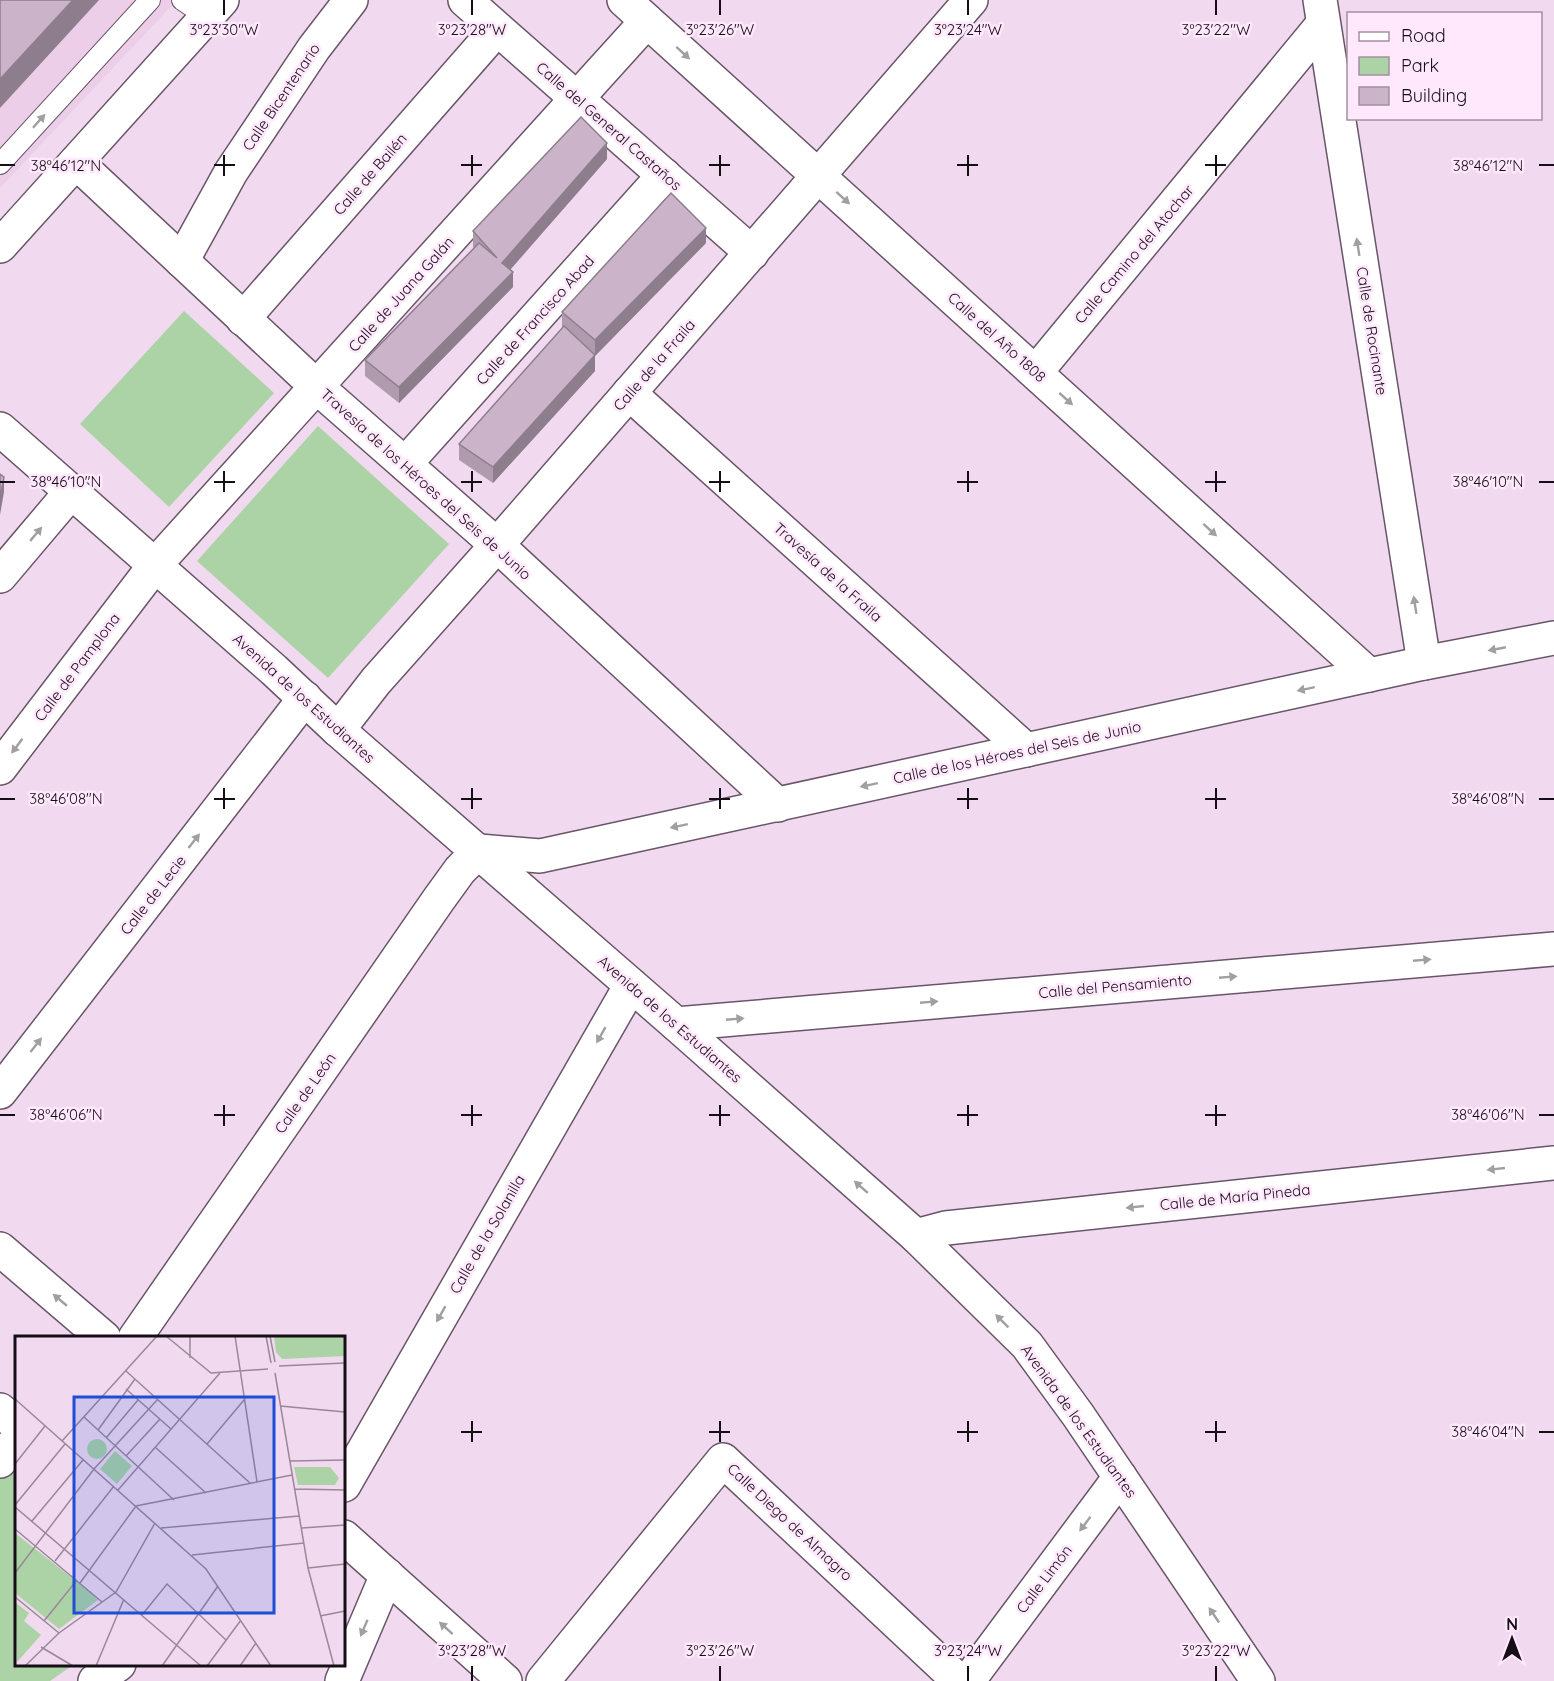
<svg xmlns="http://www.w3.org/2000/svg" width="1554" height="1681" viewBox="0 0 1554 1681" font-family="Quicksand,sans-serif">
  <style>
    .built { fill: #eccee9 }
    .green { fill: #abd3a6 }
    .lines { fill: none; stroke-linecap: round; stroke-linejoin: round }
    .lane-casing { stroke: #695568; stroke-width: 22 }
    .street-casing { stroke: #695568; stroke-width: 36 }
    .lane { stroke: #fff; stroke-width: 20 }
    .street { stroke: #fff; stroke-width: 33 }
    .wall { fill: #af9bad }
    .shaded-wall { fill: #8e7e8d }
    .building { fill: #cbb4c9; stroke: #8e7e8d; stroke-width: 1.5 }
    .oneway { fill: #a29fa2 }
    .ticks { fill: none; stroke: #160e16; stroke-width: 2 }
    .labels { text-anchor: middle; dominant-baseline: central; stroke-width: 5; stroke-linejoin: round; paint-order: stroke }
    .street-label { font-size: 15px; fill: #160e16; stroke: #ffe7fc }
    .inset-road { fill: none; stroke: #998898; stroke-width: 1.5 }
    .view { fill: #1d4ed8; fill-opacity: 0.15; stroke: #1d4ed8; stroke-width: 3 }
    .inset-edge { fill: none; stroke: #160e16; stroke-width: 3 }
    .ticks-label { font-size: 15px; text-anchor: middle; fill: #160e16; stroke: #ffe7fc; stroke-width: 5; stroke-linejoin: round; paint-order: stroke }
  </style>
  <rect width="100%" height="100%" fill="#f1daef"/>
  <!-- built -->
  <path class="built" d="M0,0H177L0,188Z"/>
  <!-- green -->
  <g class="green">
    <path d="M184,311L274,393L169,507L80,424Z"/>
    <path d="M318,426L449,544L328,678L197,561Z"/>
    <path d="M0,1427L16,1440V1664L73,1665L50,1681H0Z"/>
  </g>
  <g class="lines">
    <defs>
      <g id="lane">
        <path d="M182,0L207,17"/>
        <path d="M0,164L150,0"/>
      </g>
      <g id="street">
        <path d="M465,0L752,253"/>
        <path d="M624,0L1369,675"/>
        <path d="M1320,0L1424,663"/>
        <path d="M76,162L317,387L497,545L778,805"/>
        <path d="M0,246L222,0"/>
        <path d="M182,261L231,172L314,48L351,0"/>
        <path d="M243,319L497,29"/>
        <path d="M1036,372L1323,24"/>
        <path d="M629,393L1026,750"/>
        <path d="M0,429L274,670L338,730L676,1024L916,1236L1027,1345L1078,1415L1258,1681"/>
        <path d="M405,464L664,175"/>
        <path d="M0,576L71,492"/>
        <path d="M338,730L376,681L497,545L971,0"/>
        <path d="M0,768L155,565L647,21"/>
        <path d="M676,1024L1554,949"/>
        <path d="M0,1092L305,698"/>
        <path d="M916,1236L946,1228L1554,1163"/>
        <path d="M0,1249L104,1338"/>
        <path d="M135,1338L439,899L460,870L479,851L540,856L1424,663L1554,638"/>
        <path d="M0,1410L16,1424"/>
        <path d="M0,1461L16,1441"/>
        <path d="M344,1485L631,985"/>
        <path d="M344,1537L505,1681"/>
        <path d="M95,1681L119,1664"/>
        <path d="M342,1681L387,1575"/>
        <path d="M543,1681L723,1460L959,1681"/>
        <path d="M968,1681L1120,1477"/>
      </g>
    </defs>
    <!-- lane casing -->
    <use href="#lane" class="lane-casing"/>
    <!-- street casing -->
    <use href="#street" class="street-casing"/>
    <!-- lane -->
    <use href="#lane" class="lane"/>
    <!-- street -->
    <use href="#street" class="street"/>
  </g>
  <!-- wall -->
  <g class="wall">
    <path d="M607,159L510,270L513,287L399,403L365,376V360L474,248L473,247V231Z"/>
    <path d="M706,243L595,356V371L493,483L459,460V444L562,328V312Z"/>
  </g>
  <!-- shaded-wall -->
  <g class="shaded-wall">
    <path d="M73,0H99L0,108V79Z"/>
    <path d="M607,143V159L502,279V263Z"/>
    <path d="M706,228V243L595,356V371L493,483V467L595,355V340Z"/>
    <path d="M513,272V287L399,403V387Z"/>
    <path d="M4,477V492L0,515V499Z"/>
  </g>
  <!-- building -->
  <g class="building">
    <path d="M0,0H73L0,79Z"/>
    <path d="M581,117L607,143L502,263L513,272L399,387L365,360L479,243L497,258L473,231Z"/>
    <path d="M671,193L706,228L595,340L562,312Z"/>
    <path d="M564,326L595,355L493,467L459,444Z"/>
    <path d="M0,474L4,477L0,499Z"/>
  </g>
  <!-- one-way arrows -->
  <defs><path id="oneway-solid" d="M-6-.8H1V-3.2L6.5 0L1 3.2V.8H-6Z" transform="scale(1.5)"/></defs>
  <g class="oneway">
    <use href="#oneway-solid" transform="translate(683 53) rotate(42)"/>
    <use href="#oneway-solid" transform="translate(39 121) rotate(-48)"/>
    <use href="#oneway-solid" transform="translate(843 198) rotate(42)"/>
    <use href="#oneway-solid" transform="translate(1358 247) rotate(-99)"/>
    <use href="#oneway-solid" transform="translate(1066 399) rotate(42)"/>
    <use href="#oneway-solid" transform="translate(1210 530) rotate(42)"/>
    <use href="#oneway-solid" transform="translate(36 534) rotate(-50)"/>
    <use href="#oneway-solid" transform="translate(1415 605) rotate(-99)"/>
    <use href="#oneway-solid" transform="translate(1497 649) rotate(169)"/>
    <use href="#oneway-solid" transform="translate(1306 689) rotate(168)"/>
    <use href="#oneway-solid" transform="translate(17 746) rotate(127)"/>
    <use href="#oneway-solid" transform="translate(869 785) rotate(168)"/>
    <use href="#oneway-solid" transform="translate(679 826) rotate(168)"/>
    <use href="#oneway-solid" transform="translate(194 841) rotate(-52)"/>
    <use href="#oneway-solid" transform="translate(1422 960) rotate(-5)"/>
    <use href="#oneway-solid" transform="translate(1228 977) rotate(-5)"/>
    <use href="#oneway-solid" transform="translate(929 1002) rotate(-5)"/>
    <use href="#oneway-solid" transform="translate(735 1019) rotate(-5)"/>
    <use href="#oneway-solid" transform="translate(601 1035) rotate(120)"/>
    <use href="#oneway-solid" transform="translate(36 1045) rotate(-52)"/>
    <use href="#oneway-solid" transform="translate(1496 1169) rotate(174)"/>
    <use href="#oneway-solid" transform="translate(861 1187) rotate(-139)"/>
    <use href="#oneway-solid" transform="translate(1135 1207) rotate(174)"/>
    <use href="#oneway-solid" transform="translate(60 1300) rotate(-140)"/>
    <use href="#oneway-solid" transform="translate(441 1314) rotate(120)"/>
    <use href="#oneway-solid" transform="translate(1002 1321) rotate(-135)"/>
    <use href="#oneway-solid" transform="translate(1085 1524) rotate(127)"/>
    <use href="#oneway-solid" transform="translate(1214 1615) rotate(-124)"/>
    <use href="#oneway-solid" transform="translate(364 1628) rotate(113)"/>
    <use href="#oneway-solid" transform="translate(446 1628) rotate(-138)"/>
  </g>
  <!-- ticks -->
  <path class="ticks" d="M224,0V15M472,0V15M720,0V15M968,0V15M1216,0V15M224,155V176M472,155V176M720,155V176M968,155V176M1216,155V176M0,165H15M214,165H235M461,165H482M709,165H730M957,165H978M1205,165H1226M1539,165H1554M224,471V492M472,471V492M720,471V492M968,471V492M1216,471V492M0,482H15M214,482H235M461,482H482M709,482H730M957,482H978M1205,482H1226M1539,482H1554M224,788V809M472,788V809M720,788V809M968,788V809M1216,788V809M0,799H15M214,799H235M461,799H482M709,799H730M957,799H978M1205,799H1226M1539,799H1554M224,1105V1126M472,1105V1126M720,1105V1126M968,1105V1126M1216,1105V1126M0,1115H15M214,1115H235M461,1115H482M709,1115H730M957,1115H978M1205,1115H1226M1539,1115H1554M472,1421V1442M720,1421V1442M968,1421V1442M1216,1421V1442M461,1432H482M709,1432H730M957,1432H978M1205,1432H1226M1539,1432H1554M472,1666V1681M720,1666V1681M968,1666V1681M1216,1666V1681"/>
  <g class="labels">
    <!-- street labels -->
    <g class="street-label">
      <text transform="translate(281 97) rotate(-56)">Calle Bicentenario</text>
      <text transform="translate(609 126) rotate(41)">Calle del General Castaños</text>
      <text transform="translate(370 174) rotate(-49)">Calle de Bailén</text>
      <text transform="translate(1134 254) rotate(-50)">Calle Camino del Atochar</text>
      <text transform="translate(401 294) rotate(-48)">Calle de Juana Galán</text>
      <text transform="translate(535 320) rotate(-48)">Calle de Francisco Abad</text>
      <text transform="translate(1372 331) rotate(81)">Calle de Rocinante</text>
      <text transform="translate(997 337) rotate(42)">Calle del Año 1808</text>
      <text transform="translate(654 365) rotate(-49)">Calle de la Fraila</text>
      <text transform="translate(426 484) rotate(42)">Travesía de los Héroes del Seis de Junio</text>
      <text transform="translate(828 572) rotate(42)">Travesía de la Fraila</text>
      <text transform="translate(77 667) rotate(-53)">Calle de Pamplona</text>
      <text transform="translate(304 698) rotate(42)">Avenida de los Estudiantes</text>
      <text transform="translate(1017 752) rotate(-12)">Calle de los Héroes del Seis de Junio</text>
      <text transform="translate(153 895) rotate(-52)">Calle de Lecie</text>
      <text transform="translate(1115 986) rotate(-5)">Calle del Pensamiento</text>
      <text transform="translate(670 1019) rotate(41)">Avenida de los Estudiantes</text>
      <text transform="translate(305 1093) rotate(-55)">Calle de León</text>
      <text transform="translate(1235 1197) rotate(-6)">Calle de María Pineda</text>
      <text transform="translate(487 1234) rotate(-60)">Calle de la Solanilla</text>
      <text transform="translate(1079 1421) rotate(54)">Avenida de los Estudiantes</text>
      <text transform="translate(790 1522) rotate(43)">Calle Diego de Almagro</text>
      <text transform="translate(1044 1579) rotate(-53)">Calle Limón</text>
    </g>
  </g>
  <!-- overview -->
  <g transform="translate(15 1336)">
    <rect width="330" height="330" fill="#f1daef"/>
    <path d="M259,0H330V20L267,23L261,16ZM72 113a10 10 0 1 1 20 0a10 10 0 1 1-20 0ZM100,115L117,130L102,148L85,133ZM279,131H315L324,142L320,149H283ZM0,197L75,256L83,264L44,293L0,257ZM0,266L14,277L9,285L26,299L2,326Z" fill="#abd3a6"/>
    <path class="inset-road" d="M151,0L196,37L253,33M220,0L242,146M251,0L256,27M255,0L260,26M175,22V0M264,30L330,27M111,35L235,147M260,37L293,232L319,330M111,53L156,93M0,63L191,233L256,330M265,70L330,76M69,81L159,164M83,94L120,43M91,102L123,64M47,105L142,0M192,108L229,64M140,111L191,157M111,120L145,83M275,125L330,124M0,128L30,90M279,153L330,154M103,154L205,37M0,169L50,108M0,171L186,330M17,185L68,124M146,192L284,180M287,192L330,189M0,193L87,266M177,219L289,207M40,225L99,150M293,232L330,228M0,237L79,133L143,63M65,247L121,170L277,139M0,261L44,297M127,279L152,248L211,304M305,280L330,275M29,285L62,244M26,311L58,330M10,330L44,297L101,256L140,187M81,330L109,263M147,330L203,250M192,330L226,284M225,330L241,307"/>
    <path class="view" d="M59,61H259V277H59Z"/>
    <rect width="330" height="330" class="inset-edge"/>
  </g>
  <g class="ticks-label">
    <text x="224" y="35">3°23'30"W</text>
    <text x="472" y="35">3°23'28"W</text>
    <text x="720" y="35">3°23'26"W</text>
    <text x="968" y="35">3°23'24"W</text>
    <text x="1216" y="35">3°23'22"W</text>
    <text x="66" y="171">38°46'12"N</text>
    <text x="1488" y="171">38°46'12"N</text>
    <text x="66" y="487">38°46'10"N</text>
    <text x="1488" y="487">38°46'10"N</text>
    <text x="66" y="804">38°46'08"N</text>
    <text x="1488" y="804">38°46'08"N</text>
    <text x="66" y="1120">38°46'06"N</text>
    <text x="1488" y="1120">38°46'06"N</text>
    <text x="1488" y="1437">38°46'04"N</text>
    <text x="472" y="1656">3°23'28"W</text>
    <text x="720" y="1656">3°23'26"W</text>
    <text x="968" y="1656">3°23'24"W</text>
    <text x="1216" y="1656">3°23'22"W</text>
  </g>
  <!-- legend -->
  <rect x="1347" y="12" width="195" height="108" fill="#ffe7fc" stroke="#a290a0" stroke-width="1.5"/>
  <rect x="1359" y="32" width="30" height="9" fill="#ffffff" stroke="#a290a0" stroke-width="1.5"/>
  <text x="1401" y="42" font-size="18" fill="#160e16">Road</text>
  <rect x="1359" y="57" width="30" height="18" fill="#abd3a6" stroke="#a290a0" stroke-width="1.5"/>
  <text x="1401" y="72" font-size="18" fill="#160e16">Park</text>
  <rect x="1359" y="87" width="30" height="18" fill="#cbb4c9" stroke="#a290a0" stroke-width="1.5"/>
  <text x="1401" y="102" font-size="18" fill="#160e16">Building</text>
  <!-- north arrow -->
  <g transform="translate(1512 1639)" stroke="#ffe7fc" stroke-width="4.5" paint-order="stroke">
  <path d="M0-4.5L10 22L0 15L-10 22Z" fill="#160e16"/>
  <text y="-9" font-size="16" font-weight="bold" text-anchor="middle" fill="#160e16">N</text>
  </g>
</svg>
